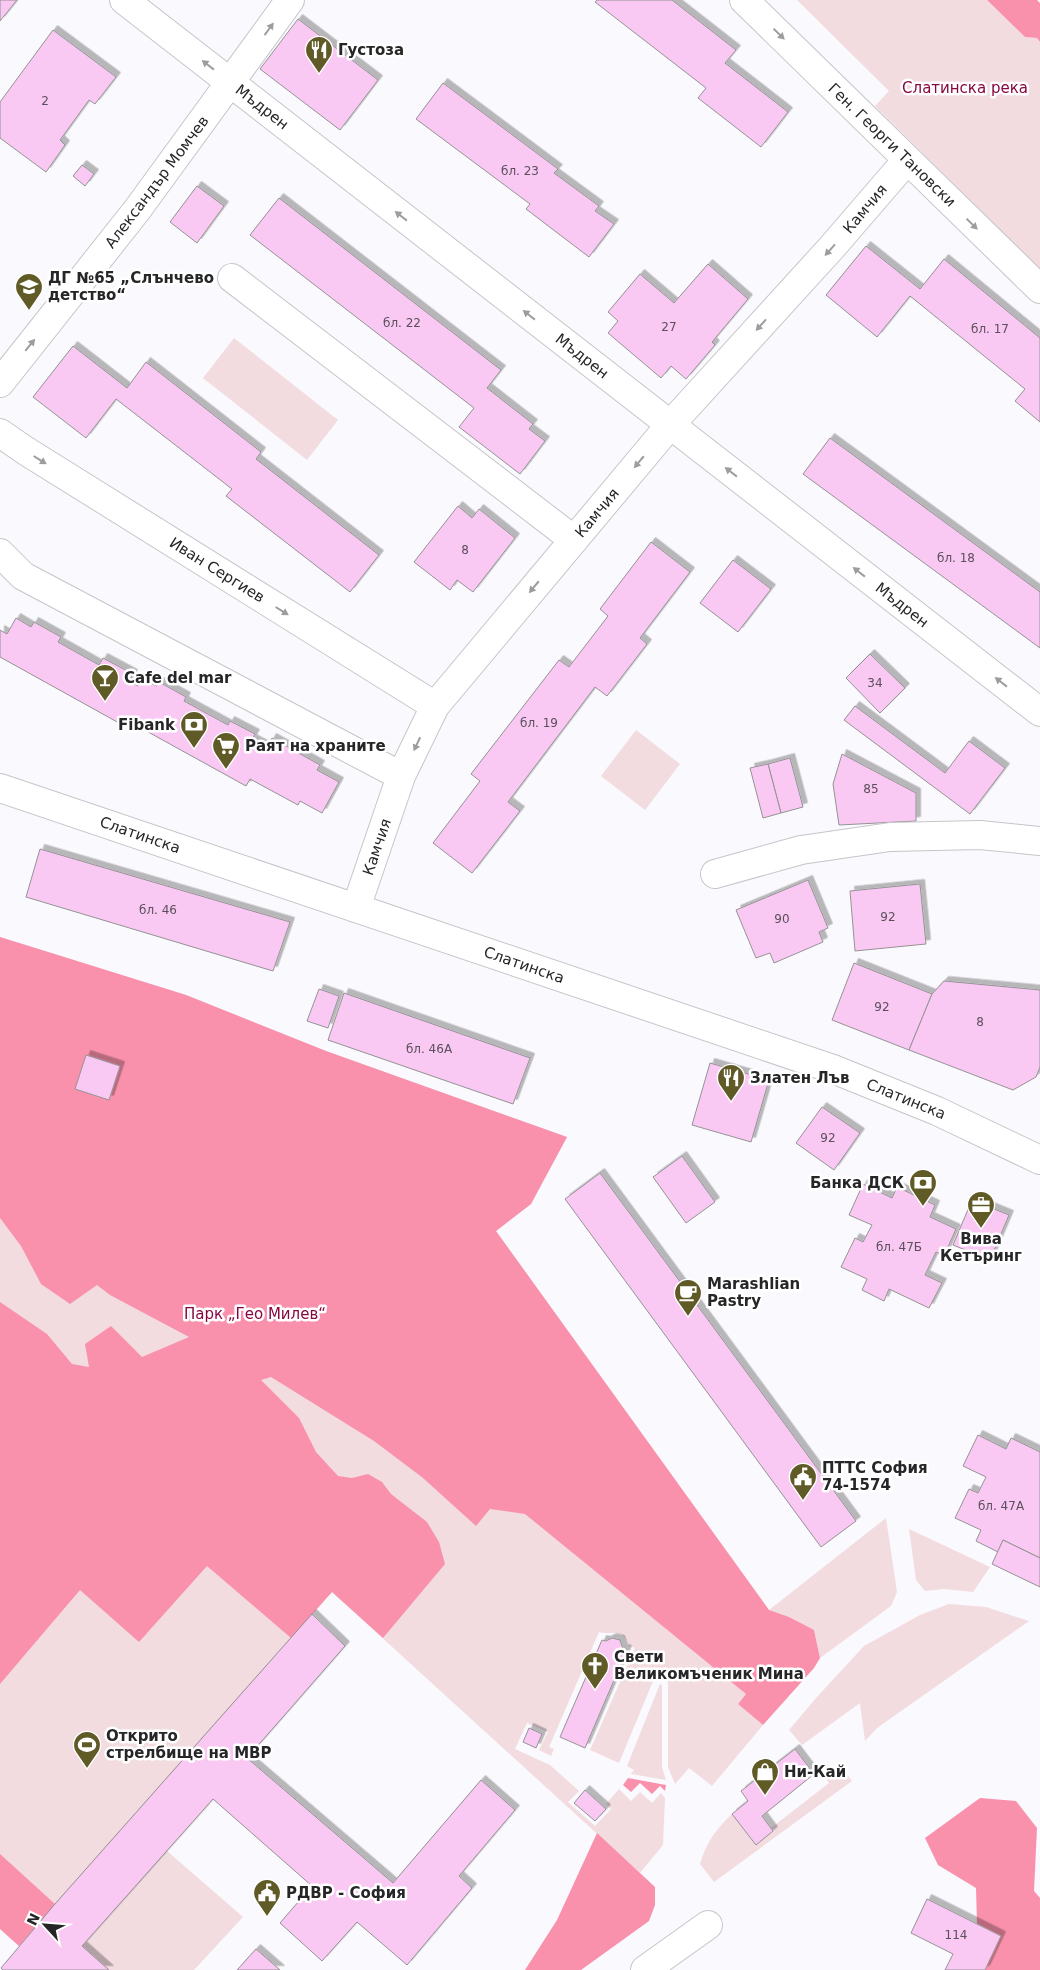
<svg xmlns="http://www.w3.org/2000/svg" width="1040" height="1970" viewBox="0 0 1040 1970" font-family="'DejaVu Sans',sans-serif">
  <style>
    .green { fill: #f2dce0 }
    .forest { fill: #f991ac }
    .building { fill: #f9c9f3; stroke: #959294; filter: url(#shadow) }
    .lines { fill: none; stroke-linecap: round; stroke-linejoin: round }
    .minor-casing { stroke: #c6c5c9; stroke-width: 30 }
    .minor { stroke: #fff; stroke-width: 28 }
    .oneway { fill: #9d9d9e }
    .labels { text-anchor: middle; dominant-baseline: central; stroke-width: 5; stroke-linejoin: round; paint-order: stroke }
    .number-label { font-size: 12px; fill: #5b4f5b }
    .poi-label { font-size: 15px; font-weight: bold; fill: #262628; stroke: #fff; text-anchor: start }
    .park-label { font-size: 15px; fill: #87073f; stroke: #fff }
    .street-label { font-size: 15px; fill: #262628; stroke: #fff }
  </style>
  <defs>
    <filter id="shadow"><feDropShadow dx="4.5" dy="-4.5" stdDeviation="0" flood-color="#0004"/></filter>
  </defs>
  <rect width="100%" height="100%" fill="#faf9fd"/>
  <!-- green -->
  <g class="green">
    <path d="M797,0H987L1025,37L1037,38L1040,42V269L875,106L889,91Z"/>
    <path d="M234,338L338,420L307,460L203,378Z"/>
    <path d="M636,730L680,764L645,810L601,776Z"/>
    <path d="M0,937L186,995L326,1051L567,1137L531,1204L496,1231L769,1610L886,1518L897,1592L891,1606L820,1658L814,1630L707,1661L746,1694L738,1704L763,1725L712,1786L689,1768L675,1784L668,1767V1679L656,1674L619,1763L590,1750L635,1648L628,1645C622,1626 612,1636 599,1632L549,1747L554,1749L551,1756L539,1750L548,1732L527,1723L515,1749L550,1765L579,1791L568,1802L595,1826L611,1809L606,1804L619,1789L631,1801L640,1792L652,1803L661,1793L665,1798L663,1845L640,1873L332,1592L19,1946L0,1929Z"/>
    <path d="M909,1529L990,1567L973,1592L944,1589L925,1591L916,1580Z"/>
    <path d="M949,1604L986,1607L1029,1621L877,1728L865,1741L860,1703L802,1745L789,1730L816,1698L864,1646L920,1615Z"/>
    <path d="M660,1684L662,1685V1767L666,1780L631,1774L634,1770L627,1766Z"/>
    <path d="M841,1766L852,1781L714,1882L700,1864C706,1843 716,1829 732,1814L756,1845L773,1831L771,1828L829,1783L826,1778Z"/>
    <path d="M167,1851L243,1917L194,1970H109L82,1946Z"/>
  </g>
  <!-- forest -->
  <g class="forest">
    <path d="M987,0H1037L1040,3V42L1037,38L1025,37Z"/>
    <path d="M0,937L186,995L326,1051L567,1137L531,1204L496,1231L769,1610L789,1617L814,1630L820,1658L814,1668L763,1725L738,1704L746,1694L525,1514L490,1509L476,1526L423,1478L374,1441L271,1377L261,1380L299,1418L316,1452L338,1476L352,1478L368,1474L382,1482L391,1494L427,1522L439,1542L445,1564L383,1638L332,1592L291,1638L207,1566L139,1642L80,1590L0,1684V1302L47,1334L72,1364L89,1367L85,1344L111,1326L142,1357L189,1337L110,1295L97,1285L70,1304L41,1284L21,1246L0,1218Z"/>
    <path d="M628,1778L666,1785L665,1791L660,1786L652,1794L640,1783L631,1792L623,1785Z"/>
    <path d="M980,1798L1016,1801L1037,1828L1034,1891L1040,1898V1970H985L1001,1936L977,1924L976,1888L938,1865L925,1838Z"/>
    <path d="M597,1833L655,1887V1905L649,1921L581,1970H525L557,1920Z"/>
    <path d="M0,1854L55,1904L19,1946L0,1929Z"/>
  </g>
  <!-- building -->
  <g class="building">
    <path d="M0,0H17L0,21Z"/>
    <path d="M597,0H672L736,50L725,63L788,112L761,147L698,98L706,88L595,2Z"/>
    <path d="M298,19L378,80L340,130L260,69Z"/>
    <path d="M53,30L116,77L95,104L89,100L60,140L65,145L46,172L0,138V102Z"/>
    <path d="M443,83L558,169L554,173L599,206L595,211L614,224L589,257L526,209L530,204L416,119Z"/>
    <path d="M82,165L94,174L85,186L73,176Z"/>
    <path d="M197,186L224,206L197,243L170,222Z"/>
    <path d="M279,198L501,370L487,388L533,424L529,429L545,441L520,474L459,427L474,408L250,235Z"/>
    <path d="M866,246L920,289L944,259L1040,338V422L1015,401L1025,389L910,296L877,337L826,295Z"/>
    <path d="M708,264L748,299L712,342L715,345L686,379L671,366L661,378L608,333L618,321L608,312L640,274L674,303Z"/>
    <path d="M73,346L127,388L146,362L261,452L256,459L379,555L350,592L226,496L232,489L116,399L86,438L33,397Z"/>
    <path d="M830,438L1040,592V648L803,474Z"/>
    <path d="M458,506L472,518L479,509L515,538L473,592L457,580L450,590L414,562Z"/>
    <path d="M651,542L690,572L640,638L647,644L607,696L595,687L508,802L520,811L472,873L433,843L480,781L471,774L559,660L569,667L608,616L600,609Z"/>
    <path d="M733,560L771,589L738,632L700,603Z"/>
    <path d="M16,618L31,627L34,622L61,637L58,642L99,665L103,658L133,674L129,681L138,686L142,679L157,686L159,682L186,697L184,701L228,725L230,721L255,734L252,739L267,747L272,738L320,765L317,770L339,782L322,813L300,801L298,805L250,779L246,786L121,717L119,723L0,657V630L7,634Z"/>
    <path d="M870,654L905,688L880,713L846,678Z"/>
    <path d="M855,706L945,773L969,741L1005,768L970,814L844,720Z"/>
    <path d="M842,754L916,793V821L839,825L833,784Z"/>
    <path d="M790,758L803,807L781,813L768,764Z"/>
    <path d="M768,764L781,813L763,818L750,768Z"/>
    <path d="M40,849L290,922L273,971L26,897Z"/>
    <path d="M808,880L828,928L819,932L823,942L774,963L770,953L756,958L736,910Z"/>
    <path d="M920,884L926,944L855,951L850,891Z"/>
    <path d="M854,963L932,994L909,1050L832,1020Z"/>
    <path d="M944,981L1040,990V1067L1036,1077L1013,1090L909,1050L932,994Z"/>
    <path d="M319,989L339,996L328,1028L307,1021Z"/>
    <path d="M344,993L530,1058L513,1104L328,1040Z"/>
    <path d="M86,1055L120,1066L109,1100L75,1089Z"/>
    <path d="M710,1063L769,1080L751,1142L692,1125Z"/>
    <path d="M822,1107L860,1133L834,1170L796,1143Z"/>
    <path d="M682,1156L715,1202L686,1223L653,1177Z"/>
    <path d="M600,1173L856,1521L821,1547L565,1199Z"/>
    <path d="M863,1184L892,1198L897,1187L935,1205L930,1217L956,1229L944,1256L936,1252L925,1275L942,1283L929,1308L889,1289L884,1301L862,1290L867,1279L841,1267L855,1238L863,1242L872,1225L849,1215Z"/>
    <path d="M972,1200L1009,1215L990,1260L953,1245Z"/>
    <path d="M978,1435L1006,1449L1011,1438L1040,1452V1558L1003,1540L998,1552L976,1541L981,1530L955,1518L969,1489L978,1493L986,1477L963,1466Z"/>
    <path d="M1003,1540L1040,1558V1587L992,1564Z"/>
    <path d="M312,1614L345,1646L247,1758L393,1883L481,1780L515,1810L459,1876L472,1888L407,1965L357,1922L322,1961L280,1923L312,1886L213,1799L82,1946L109,1970H3L1,1968L55,1904Z"/>
    <path d="M612,1638L620,1640L623,1649L627,1650L585,1748L560,1737L602,1640L606,1641Z"/>
    <path d="M529,1728L542,1734L536,1748L523,1742Z"/>
    <path d="M795,1749L814,1774L762,1816L773,1831L756,1845L732,1814L748,1801L741,1791Z"/>
    <path d="M585,1790L606,1809L595,1821L574,1803Z"/>
    <path d="M927,1899L1001,1936L985,1970H945L953,1954L911,1933Z"/>
    <path d="M256,1949L280,1970H237Z"/>
  </g>
  <g class="lines">
    <defs>
      <g id="minor">
        <path d="M124,0L1040,712"/>
        <path d="M744,0L1040,289"/>
        <path d="M232,278L574,540"/>
        <path d="M0,383L137,210L290,0"/>
        <path d="M0,433L26,451L435,706"/>
        <path d="M0,553L23,576L401,776"/>
        <path d="M0,788L833,1069L937,1111L1040,1160"/>
        <path d="M715,874L801,850L890,837L980,835L1040,841"/>
        <path d="M356,908L401,776L435,706L670,425L833,246L907,160"/>
        <path d="M645,1970L708,1925"/>
      </g>
    </defs>
    <!-- minor casing -->
    <use href="#minor" class="minor-casing"/>
    <!-- minor -->
    <use href="#minor" class="minor"/>
  </g>
  <!-- one-way arrows -->
  <defs><path id="oneway-solid" d="M-6-.8H1V-3.2L6.5 0L1 3.2V.8H-6Z" transform="scale(1.25)"/></defs>
  <g class="oneway">
    <use href="#oneway-solid" transform="translate(269 29) rotate(-54)"/>
    <use href="#oneway-solid" transform="translate(779 34) rotate(44)"/>
    <use href="#oneway-solid" transform="translate(208 65) rotate(-142)"/>
    <use href="#oneway-solid" transform="translate(401 216) rotate(-142)"/>
    <use href="#oneway-solid" transform="translate(972 224) rotate(44)"/>
    <use href="#oneway-solid" transform="translate(830 250) rotate(132)"/>
    <use href="#oneway-solid" transform="translate(529 315) rotate(-142)"/>
    <use href="#oneway-solid" transform="translate(761 325) rotate(132)"/>
    <use href="#oneway-solid" transform="translate(30 345) rotate(-51)"/>
    <use href="#oneway-solid" transform="translate(40 460) rotate(32)"/>
    <use href="#oneway-solid" transform="translate(639 462) rotate(130)"/>
    <use href="#oneway-solid" transform="translate(731 472) rotate(-142)"/>
    <use href="#oneway-solid" transform="translate(859 572) rotate(-142)"/>
    <use href="#oneway-solid" transform="translate(534 587) rotate(130)"/>
    <use href="#oneway-solid" transform="translate(282 611) rotate(32)"/>
    <use href="#oneway-solid" transform="translate(1001 682) rotate(-142)"/>
    <use href="#oneway-solid" transform="translate(417 744) rotate(115)"/>
  </g>
  <!-- icons -->
  <defs>
    <symbol id="restaurant-pin" viewBox="-11 -11 22 30"><path d="M0 17L-7.5 6A9.5 9.5 0 1 1 7.5 6Z" fill="#5f5a26" stroke="#fff"/><path d="M-5-6h1v4h1v-4h1v4h1v-4h1v5L-1.5 .5V6h-2V.5L-5-1ZM5-6V6H3V1.5H1.5Q1.5-4 5-6Z" fill="#fff"/></symbol>
    <symbol id="school-pin" viewBox="-11 -11 22 30"><path d="M0 17L-7.5 6A9.5 9.5 0 1 1 7.5 6Z" fill="#5f5a26" stroke="#fff"/><path d="M0-5L7-2L0 1L-7-2ZM-4 1L0 2.5L4 1V4Q0 6-4 4Z" fill="#fff"/></symbol>
    <symbol id="bar-pin" viewBox="-11 -11 22 30"><path d="M0 17L-7.5 6A9.5 9.5 0 1 1 7.5 6Z" fill="#5f5a26" stroke="#fff"/><path d="M-6-5H6L.8 .8V4.5H3.5V6h-7V4.5H-.8V.8Z" fill="#fff"/></symbol>
    <symbol id="bank-pin" viewBox="-11 -11 22 30"><path d="M0 17L-7.5 6A9.5 9.5 0 1 1 7.5 6Z" fill="#5f5a26" stroke="#fff"/><path d="M-6-4H6V4H-6ZM0-2.3a2.3 2.3 0 1 0 0 4.6a2.3 2.3 0 1 0 0-4.6Z" fill="#fff"/></symbol>
    <symbol id="supermarket-pin" viewBox="-11 -11 22 30"><path d="M0 17L-7.5 6A9.5 9.5 0 1 1 7.5 6Z" fill="#5f5a26" stroke="#fff"/><path d="M-6-5.5h2.5l.6 2H6L4.5 2H-2.5L-4.4-4H-6ZM-1.5 3.2a1.3 1.3 0 1 0 .1 0ZM3 3.2a1.3 1.3 0 1 0 .1 0Z" fill="#fff"/></symbol>
    <symbol id="office-pin" viewBox="-11 -11 22 30"><path d="M0 17L-7.5 6A9.5 9.5 0 1 1 7.5 6Z" fill="#5f5a26" stroke="#fff"/><path d="M-6-3h4V-5.5h4V-3h4V5H-6ZM-1-4.5V-3h2v-1.5ZM-6 0V1H6V0Z" fill="#fff"/></symbol>
    <symbol id="cafe-pin" viewBox="-11 -11 22 30"><path d="M0 17L-7.5 6A9.5 9.5 0 1 1 7.5 6Z" fill="#5f5a26" stroke="#fff"/><path d="M-5.5-4.5H6V0H3Q3 3.5 0 3.5H-2.5Q-5.5 3.5-5.5 0ZM3-3.2v2h1.7v-2ZM-6 4.5H4V6H-6Z" fill="#fff"/></symbol>
    <symbol id="civic-pin" viewBox="-11 -11 22 30"><path d="M0 17L-7.5 6A9.5 9.5 0 1 1 7.5 6Z" fill="#5f5a26" stroke="#fff"/><path d="M-.6-6.5H3V-4.5H.6V-3L4-1V1h2V6H-6V1h2V-1L-.6-3ZM-1.2 2.5V6h2.4V2.5Z" fill="#fff"/></symbol>
    <symbol id="church-pin" viewBox="-11 -11 22 30"><path d="M0 17L-7.5 6A9.5 9.5 0 1 1 7.5 6Z" fill="#5f5a26" stroke="#fff"/><path d="M-1.2-6h2.4v3.5h3.3v2.4h-3.3V6h-2.4V-.1h-3.3v-2.4h3.3Z" fill="#fff"/></symbol>
    <symbol id="stadium-pin" viewBox="-11 -11 22 30"><path d="M0 17L-7.5 6A9.5 9.5 0 1 1 7.5 6Z" fill="#5f5a26" stroke="#fff"/><path d="M0-5a6.5 5 0 1 0 0 10a6.5 5 0 1 0 0-10ZM-3.5-1.8h7v3.6h-7Z" fill="#fff"/></symbol>
    <symbol id="shop-pin" viewBox="-11 -11 22 30"><path d="M0 17L-7.5 6A9.5 9.5 0 1 1 7.5 6Z" fill="#5f5a26" stroke="#fff"/><path d="M-5-2.5h2.3a2.7 3.5 0 0 1 5.4 0H5L5.5 6h-11ZM-1.5-2.5h3a1.5 2.3 0 0 0-3 0Z" fill="#fff"/></symbol>
  </defs>
  <g fill-rule="evenodd">
    <use href="#restaurant-pin" x="303" y="34" width="32" height="43"/>
    <use href="#school-pin" x="13" y="271" width="32" height="43"/>
    <use href="#bar-pin" x="89" y="662" width="32" height="43"/>
    <use href="#bank-pin" x="178" y="709" width="32" height="43"/>
    <use href="#supermarket-pin" x="210" y="730" width="32" height="43"/>
    <use href="#restaurant-pin" x="715" y="1062" width="32" height="43"/>
    <use href="#bank-pin" x="907" y="1167" width="32" height="43"/>
    <use href="#office-pin" x="965" y="1189" width="32" height="43"/>
    <use href="#cafe-pin" x="672" y="1277" width="32" height="43"/>
    <use href="#civic-pin" x="787" y="1461" width="32" height="43"/>
    <use href="#church-pin" x="579" y="1650" width="32" height="43"/>
    <use href="#stadium-pin" x="71" y="1729" width="32" height="43"/>
    <use href="#shop-pin" x="749" y="1756" width="32" height="43"/>
    <use href="#civic-pin" x="251" y="1877" width="32" height="43"/>
  </g>
  <g class="labels">
    <!-- number labels -->
    <g class="number-label">
      <text x="45" y="101">2</text>
      <text x="520" y="171">бл. 23</text>
      <text x="402" y="323">бл. 22</text>
      <text x="669" y="327">27</text>
      <text x="990" y="329">бл. 17</text>
      <text x="465" y="550">8</text>
      <text x="956" y="558">бл. 18</text>
      <text x="875" y="683">34</text>
      <text x="539" y="723">бл. 19</text>
      <text x="871" y="789">85</text>
      <text x="158" y="910">бл. 46</text>
      <text x="888" y="917">92</text>
      <text x="782" y="919">90</text>
      <text x="882" y="1007">92</text>
      <text x="980" y="1022">8</text>
      <text x="429" y="1049">бл. 46А</text>
      <text x="828" y="1138">92</text>
      <text x="899" y="1247">бл. 47Б</text>
      <text x="1001" y="1506">бл. 47А</text>
      <text x="956" y="1935">114</text>
    </g>
    <!-- poi labels -->
    <g class="poi-label">
      <text x="338" y="50">Густоза</text>
      <text x="48" y="278">ДГ №65 „Слънчево<tspan x="48" dy="17">детство“</tspan></text>
      <text x="124" y="678">Cafe del mar</text>
      <text x="175" y="725" text-anchor="end">Fibank</text>
      <text x="245" y="746">Раят на храните</text>
      <text x="750" y="1078">Златен Лъв</text>
      <text x="904" y="1183" text-anchor="end">Банка ДСК</text>
      <text x="981" y="1239" text-anchor="middle">Вива<tspan x="981" dy="17">Кетъринг</tspan></text>
      <text x="707" y="1284">Marashlian<tspan x="707" dy="17">Pastry</tspan></text>
      <text x="822" y="1468">ПТТС София<tspan x="822" dy="17">74-1574</tspan></text>
      <text x="614" y="1657">Свети<tspan x="614" dy="17">Великомъченик Мина</tspan></text>
      <text x="106" y="1736">Открито<tspan x="106" dy="17">стрелбище на МВР</tspan></text>
      <text x="784" y="1772">Ни-Кай</text>
      <text x="286" y="1893">РДВР - София</text>
    </g>
    <!-- park labels -->
    <g class="park-label">
      <text x="965" y="88">Слатинска река</text>
      <text x="255" y="1314">Парк „Гео Милев“</text>
    </g>
    <!-- street labels -->
    <g class="street-label">
      <text transform="translate(262 107) rotate(38)">Мъдрен</text>
      <text transform="translate(892 145) rotate(44)">Ген. Георги Тановски</text>
      <text transform="translate(157 182) rotate(-53)">Александър Момчев</text>
      <text transform="translate(865 209) rotate(-50)">Камчия</text>
      <text transform="translate(582 356) rotate(38)">Мъдрен</text>
      <text transform="translate(597 513) rotate(-50)">Камчия</text>
      <text transform="translate(217 570) rotate(32)">Иван Сергиев</text>
      <text transform="translate(902 605) rotate(38)">Мъдрен</text>
      <text transform="translate(140 835) rotate(19)">Слатинска</text>
      <text transform="translate(377 847) rotate(-71)">Камчия</text>
      <text transform="translate(524 965) rotate(19)">Слатинска</text>
      <text transform="translate(906 1099) rotate(22)">Слатинска</text>
    </g>
  </g>
  <!-- north arrow -->
  <g transform="translate(45 1925) rotate(296)" stroke="#ffffff" stroke-width="4" paint-order="stroke">
  <path d="M0-4L9 19L0 12L-9 19Z" fill="#262628"/>
  <text y="-8" font-size="14" font-weight="bold" text-anchor="middle" fill="#262628">N</text>
  </g>
</svg>
